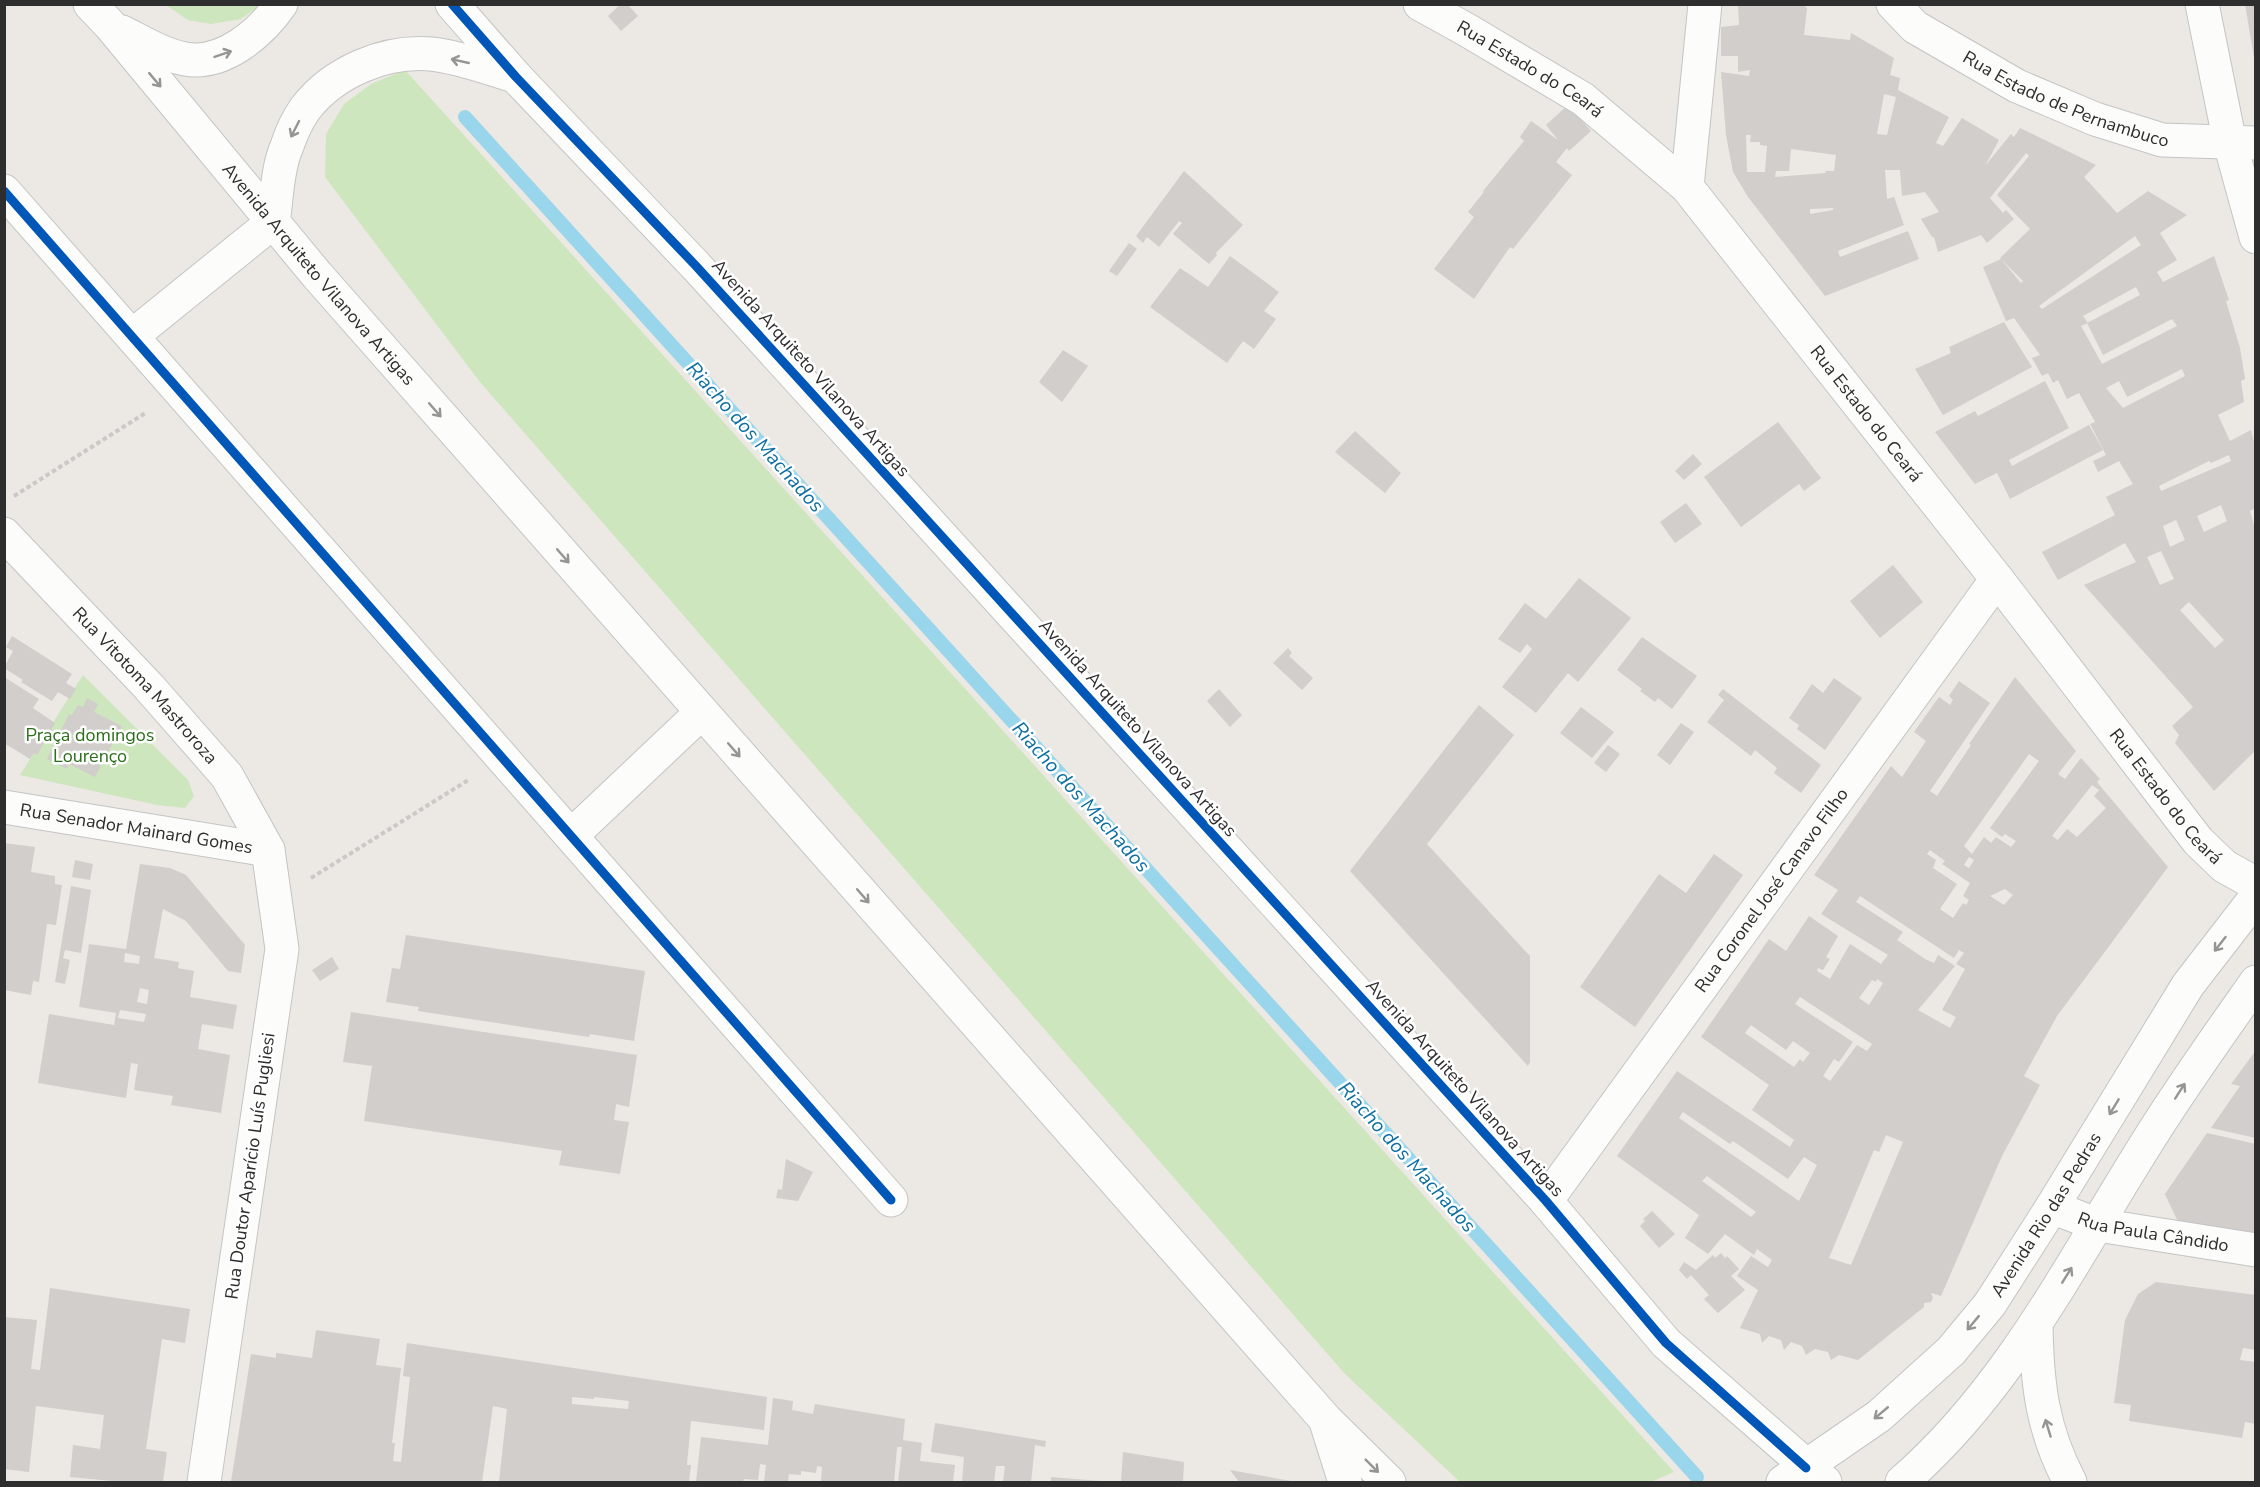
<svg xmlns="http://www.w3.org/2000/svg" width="2260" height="1487" viewBox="0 0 2260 1487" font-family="'Nunito Sans',sans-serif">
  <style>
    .green { fill: #cee6be }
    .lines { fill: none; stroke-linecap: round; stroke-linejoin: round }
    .stream { stroke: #99d6ec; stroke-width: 14 }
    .building { fill: #d1cecb; fill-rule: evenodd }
    .street-casing { stroke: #c5c4c5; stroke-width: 35 }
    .secondary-casing { stroke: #c5c4c5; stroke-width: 35 }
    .path { stroke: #c9c9c8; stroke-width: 4; stroke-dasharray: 4.5 3; stroke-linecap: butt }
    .street { stroke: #fcfcfb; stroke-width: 33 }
    .secondary { stroke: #fcfcfb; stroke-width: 33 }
    .cycleway-casing { stroke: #fff; stroke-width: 13 }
    .cycleway { stroke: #0057b8; stroke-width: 9 }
    .oneway { stroke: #959594 }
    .labels { text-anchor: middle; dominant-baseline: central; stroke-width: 5; stroke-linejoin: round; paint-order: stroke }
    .street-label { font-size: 18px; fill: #2e2e2e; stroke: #fff }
    .park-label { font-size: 18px; fill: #2c6e1b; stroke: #fff }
    .water-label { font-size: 20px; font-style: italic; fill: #0d6fa3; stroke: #fff }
  </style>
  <rect width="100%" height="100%" fill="#ece8e4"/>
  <!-- green -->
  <g class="green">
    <path d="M166,5H261L241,19L211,24L188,20Z"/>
    <path d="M405,70L1674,1472L1651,1482H1460L1345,1374L480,382L325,177L326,134L344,104L371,84Z"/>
    <path d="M83,675L188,780L194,796L185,808L157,805L20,775Z"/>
  </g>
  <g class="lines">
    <!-- stream -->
    <path class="stream" d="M465,117L1697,1477"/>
  </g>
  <!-- building -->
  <g class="building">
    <path d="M621,4H627L638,16L621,31L608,16Z"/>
    <path d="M1738,4H1802L1807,8L1804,35L1850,40L1851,33L1894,58L1890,75L1900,78L1898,90L1949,117L1936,143L1943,146L1962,118L1999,140L1985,166L2011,134L2014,137L2020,128L2096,165L2084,177L2117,213L2148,191L2187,215L2160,233L2177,260L2157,272L2163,282L2214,256L2229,300L2226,301L2240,348L2245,379L2241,381L2244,402L2218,415L2230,441L2251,430L2256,450V508L2250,511L2256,532V750L2214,791L2175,743L2179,735L2172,726L2193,707L2084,585L2136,562L2125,543L2058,580L2042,552L2115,515L2106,497L2133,484L2119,461L2098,472L2093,461L2106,455L2090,424L2095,422L2079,393L2067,399L2058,380L2053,383L2048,373L2042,376L2032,358L2040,355L2014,318L2006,321L1983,267L2001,259L2021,283L2023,281L2000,258L2030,229L1997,195L2029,156L2026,153L1990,198L2003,213L2006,210L2014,219L1987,243L1981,235L1938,252L1934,237H1932L1921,219L1939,212L1925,192L1902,196L1900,170H1885L1887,199L1894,197L1904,225L1838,251L1840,257L1908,231L1919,259L1825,296L1748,197L1733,172L1726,135L1721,72L1749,76L1750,70L1738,72V56H1721V27L1739,25ZM1884,94L1896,97L1887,135L1877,134ZM1746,135H1751L1750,142H1760V145L1767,146L1765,172H1747ZM1791,149L1836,155L1834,171H1825L1826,173L1775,177L1776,171H1789ZM1833,208V210L1810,214V209ZM2135,236L2141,245L2042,309L2039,306ZM2136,287L2140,295L2087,323L2103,355L2172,319L2177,326L2102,364L2081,326L2088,323L2083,316ZM2182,369L2185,376L2123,408L2106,388L2119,381L2127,397ZM2229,455L2231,461L2161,491L2159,486L2209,461L2211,463ZM2221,505L2227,521L2204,532L2197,516ZM2176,520L2185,540L2170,547L2163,526ZM2161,551L2174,579L2160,585L2147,557ZM2189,602L2224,640L2215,648L2180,610Z"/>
    <path d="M2245,4H2256V58H2254Z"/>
    <path d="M1568,105L1591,131L1569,151L1567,148L1556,162L1572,175L1513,249L1510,247L1474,299L1434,269L1474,217L1468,212L1484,192L1483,191L1524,141L1520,137L1531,121L1558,140L1546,125Z"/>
    <path d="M1184,171L1243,225L1216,253L1217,255L1209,264L1173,234L1182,223L1179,221L1159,247L1147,237L1143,243L1136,236Z"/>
    <path d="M1129,243L1137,249L1117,276L1109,271Z"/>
    <path d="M1230,256L1279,292L1264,311L1276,319L1254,349L1243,341L1227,363L1150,307L1180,268L1208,287Z"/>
    <path d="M2004,322L2032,367L1943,415L1915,369L1951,353L1949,347Z"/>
    <path d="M1063,350L1088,366L1062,402L1039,382Z"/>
    <path d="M2045,381L2069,428L2009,460L2012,466L2089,425L2103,450L2010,499L1997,473L1975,484L1935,432L1975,411L1978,416Z"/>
    <path d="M1778,422L1821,478L1804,491L1799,484L1741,527L1704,477Z"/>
    <path d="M1355,431L1401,473L1385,493L1335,452Z"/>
    <path d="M1693,454L1702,464L1684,480L1675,471Z"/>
    <path d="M1686,503L1702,524L1675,543L1660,522Z"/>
    <path d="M1893,565L1923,602L1880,638L1850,601Z"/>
    <path d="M1579,578L1631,618L1578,682L1568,673L1536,713L1502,687L1532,649L1527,644L1520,653L1498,639L1525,603L1546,619Z"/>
    <path d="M12,636L72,674L66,683L76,689L70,699L58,692L52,701L21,682L23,680L4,668L13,651L6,647Z"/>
    <path d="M1642,637L1697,676L1672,709L1658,698L1655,702L1640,691L1642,689L1617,670Z"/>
    <path d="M1288,648L1292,653L1289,656L1313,678L1302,690L1273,663Z"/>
    <path d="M4,677L39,699L33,708L55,723L37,755L34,753L30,759L4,743Z"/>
    <path d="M2015,677L2076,751L2058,774L2065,779L2081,758L2100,779L2097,782L2168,867L2057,1016L2024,1076L2040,1085L2002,1156L1941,1296L1931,1293L1933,1298L1931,1302L1924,1303V1307L1858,1360L1839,1355L1831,1360L1828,1352L1815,1349L1806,1355L1802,1346L1791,1342L1784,1350L1781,1340L1769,1336L1762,1343L1760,1334L1740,1328L1758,1290L1737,1276L1751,1256L1768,1267L1772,1260L1757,1249L1754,1255L1725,1234L1708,1254L1685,1238L1699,1215L1617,1156L1677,1071L1790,1147L1794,1140L1752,1110L1769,1085L1701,1037L1769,939L1786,951L1809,916L1838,936L1826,957L1830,959L1823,970L1818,968L1817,971L1830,979L1850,944L1881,964L1888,955L1821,914L1838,890L1814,875L1891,766L1902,777L1926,741L1914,732L1939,697L1950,705L1953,700L1949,696L1959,681L1990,703L1930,791L1937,796L1971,745L1969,744ZM2029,754L2039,761L1990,828L2002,837L2005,834L2016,841L2011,847L1996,837L1991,843L1984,837L1972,854L1964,846ZM2092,785L2099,790L2094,796L2106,808L2077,837L2067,829L2058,840L2052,836ZM1930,850L1945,861L1942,864L1970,883L1963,896L1969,900L1966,905L1963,903L1953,918L1940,909L1957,884L1933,868L1936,860L1927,854ZM1969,857L1974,860L1969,868L1964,865ZM2005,889L2013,895L2004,905L1990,896ZM1860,896L1954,958L1959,950L1964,953L1956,964L1965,969L1942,1010L1956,1017L1950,1028L1918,1010L1955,966L1938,955L1934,963L1925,959L1897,940L1903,932L1856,902ZM1877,979L1883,983L1869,1005L1859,998L1872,980L1876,982ZM1800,997L1872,1044L1867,1051L1857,1045L1830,1081L1823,1076L1834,1059L1839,1062L1853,1042L1795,1004ZM1751,1025L1786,1050L1793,1041L1810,1053L1803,1062L1800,1059L1794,1067L1745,1033ZM1683,1112L1730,1144L1733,1141L1788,1179L1804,1157L1817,1165L1799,1201L1679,1118ZM1886,1135L1903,1142L1851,1265L1829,1258L1874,1150L1879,1152ZM1707,1176L1756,1212L1751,1217L1702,1181Z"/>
    <path d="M1834,678L1862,698L1825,750L1797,729L1799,725L1789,718L1812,684L1823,693Z"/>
    <path d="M1219,689L1242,715L1230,727L1207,701Z"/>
    <path d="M1723,689L1821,765L1801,793L1774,773L1777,768L1755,750L1751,756L1707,722L1724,700L1718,695Z"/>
    <path d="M87,698L98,704L94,712L122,726L95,777L69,764L67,769L47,759L69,714L72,715L78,705L83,707Z"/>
    <path d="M1479,705L1514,735L1427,844L1530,956V1062L1528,1066L1350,871Z"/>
    <path d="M1581,707L1614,732L1592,758L1560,733Z"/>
    <path d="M1681,723L1694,732L1670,765L1657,755Z"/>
    <path d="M1608,745L1620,754L1606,772L1594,763Z"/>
    <path d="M4,843L35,847L31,872L55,876V884L62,885L56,925L47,924L39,982L33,981L31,995L4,990Z"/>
    <path d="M1714,854L1743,875L1635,1027L1580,987L1659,874L1686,893Z"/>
    <path d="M75,860L93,864L90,880L72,877Z"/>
    <path d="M140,864L170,868L186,875L245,945L241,973L228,971L186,921L163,909L154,958L179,962L178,968L194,971L190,997L237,1005L233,1029L202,1024L198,1049L230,1055L221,1113L171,1105L173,1096L134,1090L138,1064L131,1063L126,1098L38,1083L49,1014L114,1025L116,1013L79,1007L89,944L126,949ZM125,953L140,956L139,964L124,962ZM140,988L149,990L147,1004L137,1002ZM120,1010L146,1014L144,1022L118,1018Z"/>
    <path d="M71,886L91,890L81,953L65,950L63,958L70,960L65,984L55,982Z"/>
    <path d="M406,935L645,971L634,1041L590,1034L589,1037L418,1011L419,1007L386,1002L392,968L400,969Z"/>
    <path d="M332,957L339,969L320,981L312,970Z"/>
    <path d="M351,1012L637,1055L629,1107L616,1104L614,1120L629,1122L620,1174L559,1165L562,1151L364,1121L372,1066L343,1062Z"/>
    <path d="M2254,1053H2256V1138L2211,1128L2240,1086L2231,1084Z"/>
    <path d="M2207,1133L2256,1144V1238L2178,1222L2165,1194Z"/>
    <path d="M786,1159L813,1172L798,1201L776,1198L778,1189L782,1190Z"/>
    <path d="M1652,1211L1675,1234L1659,1248L1640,1226L1645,1221L1643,1219Z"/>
    <path d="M1721,1253L1725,1258L1727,1256L1739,1269L1731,1276L1745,1290L1718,1313L1704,1299L1709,1295L1691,1275L1687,1279L1679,1270L1684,1262L1696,1270L1713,1255L1715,1258Z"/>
    <path d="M2156,1282L2256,1295V1350L2243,1348L2240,1360L2256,1362V1424L2245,1422L2242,1438L2129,1421L2131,1405L2114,1403L2125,1320L2138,1294Z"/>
    <path d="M50,1288L190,1309L185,1343L162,1339L146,1449L167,1452L163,1482H123L70,1477L73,1445L100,1449L104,1415L36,1406L29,1472L4,1469V1317L37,1320L31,1369L40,1370Z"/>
    <path d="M316,1330L380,1339L376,1365L401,1368L392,1443H395L393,1461L401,1462L410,1377L403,1376L407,1343L767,1397L764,1430L691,1421L687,1465H691L689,1482H499L507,1409L493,1406L482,1482H231L251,1354L276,1358V1353L312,1358ZM572,1397L594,1399V1397L629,1401L628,1409L572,1404Z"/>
    <path d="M773,1398L793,1401L792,1410L813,1414L815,1404L905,1419L903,1440L922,1443L920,1461L955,1465L953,1482H898L902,1447H897L894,1482H821L822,1467L817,1466L816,1473L801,1471V1475L789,1474L788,1482H764L766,1465L760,1464L758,1480L744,1479L743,1482H696L701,1437L768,1445Z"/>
    <path d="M935,1423L1046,1441L1045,1447L1035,1445L1031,1482H1003L1005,1466H996L994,1482H962L964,1457L931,1452Z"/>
    <path d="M1123,1452L1184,1462L1183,1482H1121Z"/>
    <path d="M1230,1470L1291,1481L1290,1482H1239Z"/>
    <path d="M1051,1477L1100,1481L1099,1482H1051Z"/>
  </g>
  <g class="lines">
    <defs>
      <g id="street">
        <path id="s1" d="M1420,4L1467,30L1583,99L1687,187L1997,579L2198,841L2224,866L2256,884"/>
        <path id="s2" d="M1893,4L1915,27L2017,86L2095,119L2162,140L2256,143"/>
        <path d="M2202,4L2230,143L2256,237"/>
        <path d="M1687,187L1705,4"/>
        <path d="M4,191L891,1200"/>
        <path d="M132,336L273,222"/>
        <path id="s3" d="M4,534L149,687L227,776L268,850L282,949L204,1482"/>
        <path id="s4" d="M4,807L268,850"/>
        <path d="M572,835L701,713"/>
        <path id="s5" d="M1546,1201L1997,579"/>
        <path id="s6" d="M2052,1207L2098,1225L2256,1250"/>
      </g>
      <g id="secondary">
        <path id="s7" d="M90,4L110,25L317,275L1326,1420L1389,1482"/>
        <path d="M452,4L516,77L696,266L1546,1201L1666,1343L1825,1482"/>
        <path d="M122,32C142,42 163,55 185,59C223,66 261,33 281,4"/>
        <path d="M273,222C277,198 277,169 287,146C291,134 298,119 305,109C333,72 385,50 431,54C459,57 488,68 515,76"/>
        <path d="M2036,1325C2037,1384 2042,1429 2070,1482"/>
        <path d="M1327,1425L1345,1482"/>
        <path id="s8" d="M1783,1482L1879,1416L1951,1351L1990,1304L2052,1207L2188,985L2256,897"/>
        <path d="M1902,1482C2009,1389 2071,1263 2146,1144C2180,1089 2218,1036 2256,982"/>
      </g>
    </defs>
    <!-- street casing -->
    <use href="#street" class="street-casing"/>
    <!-- secondary casing -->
    <use href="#secondary" class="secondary-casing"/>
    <!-- path -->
    <g class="path">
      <path d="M14,496L147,412"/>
      <path d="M311,878L470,779"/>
    </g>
    <!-- street -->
    <use href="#street" class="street"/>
    <!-- secondary -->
    <use href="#secondary" class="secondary"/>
    <defs>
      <g id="cycleway">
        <path d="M452,4L516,77L696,266L1546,1201L1666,1343L1806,1468"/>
        <path d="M4,191L891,1200"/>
      </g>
    </defs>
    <!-- cycleway casing -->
    <use href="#cycleway" class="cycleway-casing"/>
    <!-- cycleway -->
    <use href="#cycleway" class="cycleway"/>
  </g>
  <!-- one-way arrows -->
  <defs><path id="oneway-shaft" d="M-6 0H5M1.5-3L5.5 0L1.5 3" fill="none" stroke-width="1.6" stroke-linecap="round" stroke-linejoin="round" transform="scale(1.5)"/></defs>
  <g class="oneway">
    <use href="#oneway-shaft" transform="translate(223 54) rotate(-19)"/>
    <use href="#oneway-shaft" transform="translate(460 61) rotate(-167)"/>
    <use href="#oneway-shaft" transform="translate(155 80) rotate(50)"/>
    <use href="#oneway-shaft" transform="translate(295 129) rotate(117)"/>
    <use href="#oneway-shaft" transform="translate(435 410) rotate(49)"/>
    <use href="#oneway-shaft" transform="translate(563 556) rotate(49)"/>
    <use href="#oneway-shaft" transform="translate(734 750) rotate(49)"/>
    <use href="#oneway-shaft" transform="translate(863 896) rotate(49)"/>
    <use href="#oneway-shaft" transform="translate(2220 944) rotate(128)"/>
    <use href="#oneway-shaft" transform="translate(2180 1091) rotate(-57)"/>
    <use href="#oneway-shaft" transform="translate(2114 1107) rotate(121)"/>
    <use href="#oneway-shaft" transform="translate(2067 1275) rotate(-58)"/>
    <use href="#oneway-shaft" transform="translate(1973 1323) rotate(130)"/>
    <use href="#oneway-shaft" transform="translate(1881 1413) rotate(140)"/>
    <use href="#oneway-shaft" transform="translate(2048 1428) rotate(-107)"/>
    <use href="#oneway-shaft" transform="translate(1372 1466) rotate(45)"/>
  </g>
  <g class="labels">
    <!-- street labels -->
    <g class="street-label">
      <text stroke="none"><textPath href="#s1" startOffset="128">Rua Estado do Ceará</textPath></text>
      <text stroke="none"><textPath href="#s2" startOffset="200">Rua Estado de Pernambuco</textPath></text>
      <text stroke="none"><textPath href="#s7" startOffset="354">Avenida Arquiteto Vilanova Artigas</textPath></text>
      <text transform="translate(811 368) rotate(48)">Avenida Arquiteto Vilanova Artigas</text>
      <text stroke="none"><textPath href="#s1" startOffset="614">Rua Estado do Ceará</textPath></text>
      <text stroke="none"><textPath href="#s3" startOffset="207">Rua Vitotoma Mastroroza</textPath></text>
      <text transform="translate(1138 728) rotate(48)">Avenida Arquiteto Vilanova Artigas</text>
      <text stroke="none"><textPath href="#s1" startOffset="1100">Rua Estado do Ceará</textPath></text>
      <text stroke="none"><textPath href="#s4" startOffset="134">Rua Senador Mainard Gomes</textPath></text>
      <text stroke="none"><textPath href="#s5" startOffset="384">Rua Coronel José Canavo Filho</textPath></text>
      <text transform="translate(1465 1088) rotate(48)">Avenida Arquiteto Vilanova Artigas</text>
      <text transform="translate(250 1166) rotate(-82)">Rua Doutor Aparício Luís Pugliesi</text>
      <text stroke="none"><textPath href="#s8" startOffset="380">Avenida Rio das Pedras</textPath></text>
      <text stroke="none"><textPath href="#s6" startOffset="105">Rua Paula Cândido</textPath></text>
    </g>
    <!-- park labels -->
    <g class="park-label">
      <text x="90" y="735">Praça domingos<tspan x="90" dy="21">Lourenço</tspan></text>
    </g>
    <!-- water labels -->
    <g class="water-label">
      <text transform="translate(755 437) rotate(48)">Riacho dos Machados</text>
      <text transform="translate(1081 797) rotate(48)">Riacho dos Machados</text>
      <text transform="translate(1407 1157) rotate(48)">Riacho dos Machados</text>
    </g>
  </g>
  <!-- border -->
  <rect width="2260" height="1487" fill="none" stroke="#2e2e2e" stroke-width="12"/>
</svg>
